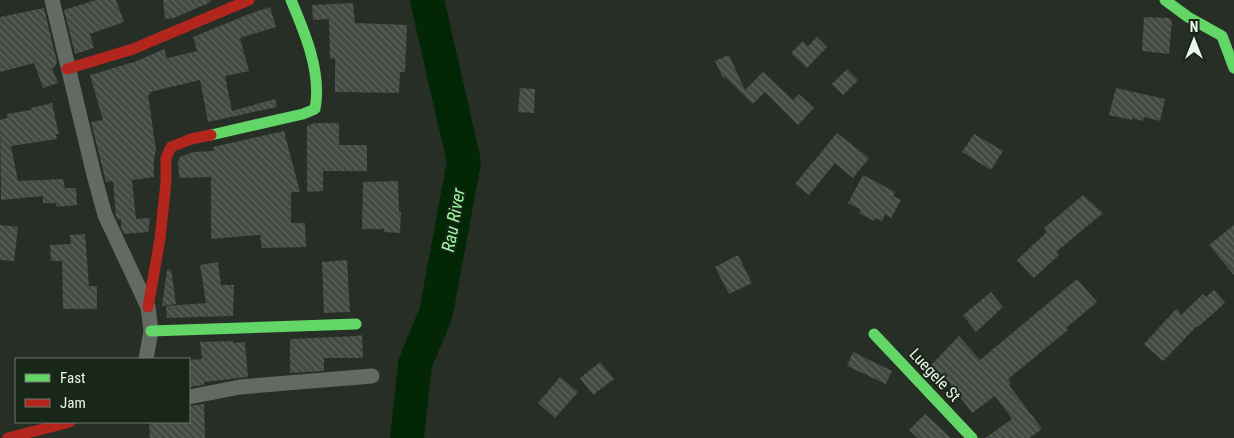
<svg xmlns="http://www.w3.org/2000/svg" width="1234" height="438" viewBox="0 0 1234 438" font-family="'Roboto Condensed',sans-serif">
  <style>
    .lines { fill: none; stroke-linecap: round; stroke-linejoin: round }
    .river { stroke: #032705; stroke-width: 34 }
    .building { fill: url(#building-back-hatch) }
    .street { stroke: #636a63; stroke-width: 15 }
    .fast { stroke: #63d668; stroke-width: 11 }
    .jam { stroke: #b3261e; stroke-width: 11 }
    .labels { text-anchor: middle; dominant-baseline: central; stroke-width: 4; stroke-linejoin: round; paint-order: stroke }
    .street-label { font-size: 16px; fill: #ebf5eb; stroke: #182718 }
    .water-label { font-size: 18px; font-style: italic; fill: #99fb9b; stroke: #182718 }
  </style>
  <defs>
    <pattern id="building-back-hatch" width="6" height="6" patternUnits="userSpaceOnUse" patternTransform="scale(1.25)"><rect width="6" height="6" fill="#434943"/><path d="M-1 5l2 2M0 0l6 6M5-1l2 2" fill="none" stroke="#5e645e"/></pattern>
  </defs>
  <rect width="100%" height="100%" fill="#262e26"/>
  <g class="lines">
    <!-- river -->
    <path class="river" d="M407,438L415,364L436,313L464,162L427,0"/>
  </g>
  <!-- building -->
  <g class="building">
    <path d="M96,0H116L124,22L90,34L94,48L75,54L64,10Z"/>
    <path d="M163,0H210L211,2L174,18L165,19Z"/>
    <path d="M353,3L355,23L407,25L405,72H400L399,93L335,92V58L330,59L329,19L313,20L312,5Z"/>
    <path d="M270,7L276,27L240,38L249,71L225,76L232,111L275,99L277,107L208,122L200,80L150,92L151,94L148,95L156,150L154,158V177L132,180L136,219L150,218L148,232L124,234L121,228V219L118,220L116,216L113,181L106,182L91,122L103,120L90,75L137,61L164,49L167,58L197,51L193,37L249,14Z"/>
    <path d="M44,8L57,62L55,67L52,68L58,83L43,88L34,63L0,72V17Z"/>
    <path d="M1144,17L1169,18L1172,21L1169,54L1142,51Z"/>
    <path d="M817,37L827,47L807,68L791,53L803,41L808,46Z"/>
    <path d="M729,55L745,90L763,72L793,100L799,94L814,108L798,125L765,92L753,104L725,77L723,78L715,61Z"/>
    <path d="M847,69L858,80L843,95L832,84Z"/>
    <path d="M520,88L535,89L534,113L518,112Z"/>
    <path d="M1116,88L1165,99L1160,121L1144,117L1143,121L1132,118V120L1109,115Z"/>
    <path d="M52,103L59,134H56L57,139L11,146L18,181L63,179L65,188H76L77,205L57,207L56,203H43V196L1,200L0,120L7,118V114L31,110V108Z"/>
    <path d="M314,123H339V145H367V171H323V191L307,192V126Z"/>
    <path d="M284,131L300,192H291V223H305L306,247L262,248L260,235L211,239V177L179,178L178,161L180,157L193,152L214,151L213,147Z"/>
    <path d="M837,133L869,158L853,178L835,163L809,195L795,184Z"/>
    <path d="M974,134L1003,151L991,170L962,152Z"/>
    <path d="M863,175L895,192L893,196L901,200L891,218L885,214L882,221L876,218L874,221L859,213L861,210L848,203Z"/>
    <path d="M398,181L399,212H401L400,233L384,232V229H362L363,182Z"/>
    <path d="M1083,195L1103,213L1056,252L1059,255L1034,278L1017,260L1047,232L1044,228Z"/>
    <path d="M0,225L18,227L14,261L0,260Z"/>
    <path d="M1234,225V275L1209,245Z"/>
    <path d="M85,234L89,286H97V309H63L62,261H51L50,245L71,244L70,235Z"/>
    <path d="M738,255L752,283L729,294L715,267Z"/>
    <path d="M347,260L350,312L324,313L322,262Z"/>
    <path d="M218,262L221,285H234L233,316L167,318L166,306L206,303L200,265Z"/>
    <path d="M171,269L176,304L162,306L167,270Z"/>
    <path d="M1077,279L1097,302L1066,328L1068,330L1008,379L1011,383L1009,385L1042,429L1029,438H985L1012,419L995,396L972,413L949,382L931,365L959,336L980,360Z"/>
    <path d="M1214,290L1225,303L1198,327L1197,326L1163,361L1144,344L1177,308L1181,315L1203,294L1206,297Z"/>
    <path d="M991,292L1003,307L976,332L963,315Z"/>
    <path d="M362,335L363,358H324V371L290,373V339L356,336Z"/>
    <path d="M233,341V343L245,342L248,377L204,382V385L189,387V360L202,359L200,342Z"/>
    <path d="M853,352L890,370L892,371L886,384L847,366Z"/>
    <path d="M600,362L614,379L593,395L580,378Z"/>
    <path d="M560,377L578,392L555,418L538,403Z"/>
    <path d="M204,404L205,438H150L149,422H190L189,406Z"/>
    <path d="M925,414L951,438H918L909,430Z"/>
  </g>
  <g class="lines">
    <!-- street -->
    <g class="street">
      <path d="M52,0L94,175L105,215L148,307L151,331L146,359"/>
      <path d="M189,397L240,387L372,376"/>
    </g>
    <!-- fast -->
    <g class="fast">
      <path d="M1165,0L1188,17L1222,36L1234,68"/>
      <path d="M211,135L303,114L315,109C322,73 305,33 291,0"/>
      <path d="M151,331L356,324"/>
      <path d="M874,334L972,438"/>
    </g>
    <!-- jam -->
    <g class="jam">
      <path d="M67,69L133,49L249,0"/>
      <path d="M148,307L160,239L166,182V158L171,147L191,139L211,135"/>
      <path d="M8,438L70,422"/>
    </g>
  </g>
  <g class="labels">
    <!-- street labels -->
    <g class="street-label">
      <text transform="translate(935 375) rotate(47)">Luegele St</text>
    </g>
    <!-- water labels -->
    <g class="water-label">
      <text transform="translate(453 220) rotate(-80)">Rau River</text>
    </g>
  </g>
  <!-- legend -->
  <rect x="15" y="358" width="175" height="65" fill="#182718" stroke="#6c796c"/>
  <rect x="25" y="374" width="25" height="8" fill="#63d668" stroke="#6c796c"/>
  <text x="60" y="383" font-size="15" fill="#ebf5eb">Fast</text>
  <rect x="25" y="399" width="25" height="8" fill="#b3261e" stroke="#6c796c"/>
  <text x="60" y="408" font-size="15" fill="#ebf5eb">Jam</text>
  <!-- north arrow -->
  <g transform="translate(1194 40)" stroke="#182718" stroke-width="4" paint-order="stroke">
  <path d="M0-4L9 19L0 12L-9 19Z" fill="#ebf5eb"/>
  <text y="-8" font-size="14" font-weight="bold" text-anchor="middle" fill="#ebf5eb">N</text>
  </g>
</svg>
